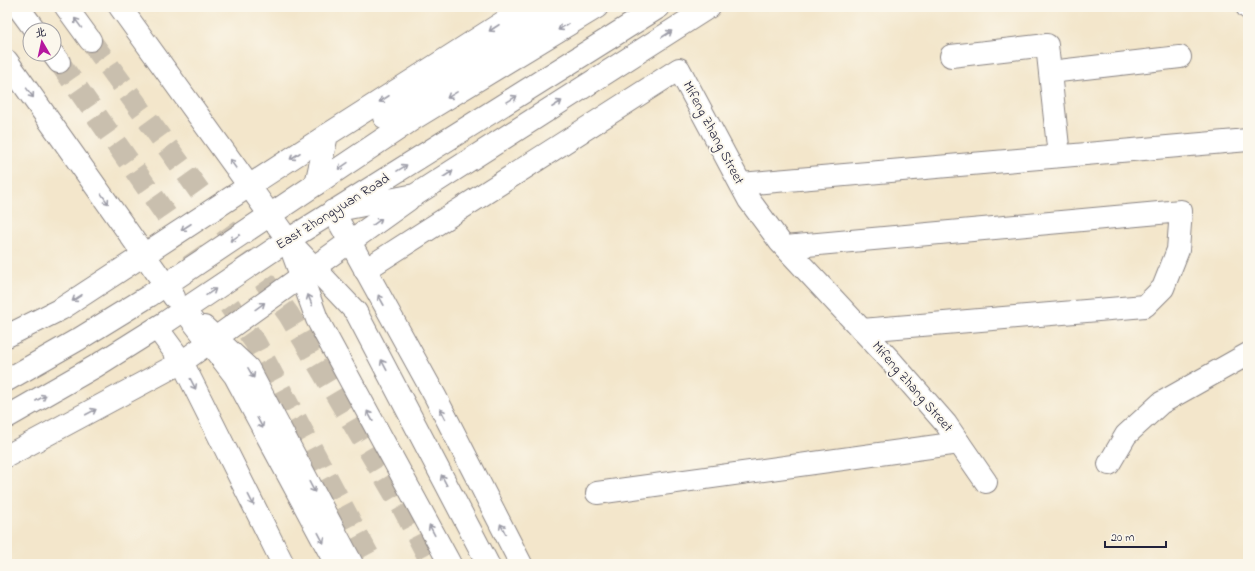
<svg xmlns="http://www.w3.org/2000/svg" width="1255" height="571" viewBox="0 0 1255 571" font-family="'Indie Flower','LXGW WenKai TC',sans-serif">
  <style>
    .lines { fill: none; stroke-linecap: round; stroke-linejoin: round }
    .highway-tunnel { stroke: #c9bfae; stroke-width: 22; stroke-dasharray: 22 11; stroke-linecap: butt }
    .minor-casing { stroke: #8a8483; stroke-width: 24 }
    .major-casing { stroke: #8a8483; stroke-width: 24 }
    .highway-casing { stroke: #8a8483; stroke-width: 24 }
    .minor { stroke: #fff; stroke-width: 22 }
    .major { stroke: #fff; stroke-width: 22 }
    .highway { stroke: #fff; stroke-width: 22 }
    .oneway { stroke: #9c9ca7 }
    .labels { text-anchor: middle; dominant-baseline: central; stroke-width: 4; stroke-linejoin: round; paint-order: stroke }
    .street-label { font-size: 14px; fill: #22223b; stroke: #fbf7ec }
  </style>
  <rect width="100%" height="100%" fill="#fbf7ec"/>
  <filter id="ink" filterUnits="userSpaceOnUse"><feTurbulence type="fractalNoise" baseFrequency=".025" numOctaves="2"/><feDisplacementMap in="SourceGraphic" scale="8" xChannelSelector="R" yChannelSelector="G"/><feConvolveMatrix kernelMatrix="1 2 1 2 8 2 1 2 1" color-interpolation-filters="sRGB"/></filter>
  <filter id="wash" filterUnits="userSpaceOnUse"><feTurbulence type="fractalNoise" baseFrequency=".012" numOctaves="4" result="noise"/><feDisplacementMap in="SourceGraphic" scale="16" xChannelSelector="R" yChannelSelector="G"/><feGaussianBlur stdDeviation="0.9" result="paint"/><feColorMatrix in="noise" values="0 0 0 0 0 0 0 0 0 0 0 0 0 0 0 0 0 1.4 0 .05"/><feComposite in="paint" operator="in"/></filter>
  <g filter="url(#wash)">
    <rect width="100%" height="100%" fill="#f3e6cb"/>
  </g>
  <g filter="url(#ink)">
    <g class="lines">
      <!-- highway-tunnel -->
      <g class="highway-tunnel">
        <path d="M90,40L289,315L403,508L432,564"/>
        <path d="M59,62L255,342L373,564"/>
      </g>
      <defs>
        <g id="minor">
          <path d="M1247,7L1248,8"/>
          <path d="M951,56L1047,45L1059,156"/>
          <path d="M1050,72L1180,57"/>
          <path d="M384,117L561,7"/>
          <path d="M316,184L327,135L527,7"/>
          <path d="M741,184L1248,140"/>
          <path d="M785,247L1181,211L1178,250L1163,288L1145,306L862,330"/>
          <path d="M365,270L679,69L749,200L780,242L891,361L946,424L986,482"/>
          <path d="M157,328L182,362L283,564"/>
          <path d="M7,336L61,309L327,135"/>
          <path d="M7,456L182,362L408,200"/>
          <path d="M1109,464L1126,435L1161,403L1248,354"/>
          <path d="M597,493L959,443"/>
          <path d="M521,564L435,396L333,211L415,195L709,7"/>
        </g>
        <g id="major">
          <path d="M120,7L288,240L317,319L450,564"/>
          <path d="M7,61L174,297"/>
          <path d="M204,327L248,368L352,564"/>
          <path d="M7,380L79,339L149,296L413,119L597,7"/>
          <path d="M7,417L96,366L166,322L288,240L659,7"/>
        </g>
        <g id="highway">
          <path d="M18,7L35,30"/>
          <path d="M66,7L90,40"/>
          <path d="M53,54L59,62"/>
          <path d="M288,240L356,312L488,564"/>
          <path d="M184,310L235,376L336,564"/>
        </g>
      </defs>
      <!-- minor casing -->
      <use href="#minor" class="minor-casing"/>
      <!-- major casing -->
      <use href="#major" class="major-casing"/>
      <!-- highway casing -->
      <use href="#highway" class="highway-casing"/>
      <!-- minor -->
      <use href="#minor" class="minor"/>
      <!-- major -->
      <use href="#major" class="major"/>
      <!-- highway -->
      <use href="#highway" class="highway"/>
    </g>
    <!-- one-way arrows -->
    <defs><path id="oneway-shaft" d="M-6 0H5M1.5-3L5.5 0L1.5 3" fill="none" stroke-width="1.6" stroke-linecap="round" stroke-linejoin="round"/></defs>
    <g class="oneway">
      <use href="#oneway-shaft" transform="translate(78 23) rotate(-126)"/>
      <use href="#oneway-shaft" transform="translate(563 27) rotate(149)"/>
      <use href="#oneway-shaft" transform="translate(494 28) rotate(147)"/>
      <use href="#oneway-shaft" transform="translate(667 34) rotate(-33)"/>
      <use href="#oneway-shaft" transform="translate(30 93) rotate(54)"/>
      <use href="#oneway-shaft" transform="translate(452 95) rotate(149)"/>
      <use href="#oneway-shaft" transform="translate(384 99) rotate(147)"/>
      <use href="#oneway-shaft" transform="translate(512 99) rotate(-32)"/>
      <use href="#oneway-shaft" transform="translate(557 104) rotate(-33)"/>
      <use href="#oneway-shaft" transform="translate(295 156) rotate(147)"/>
      <use href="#oneway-shaft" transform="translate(233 164) rotate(-126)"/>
      <use href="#oneway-shaft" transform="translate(343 166) rotate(146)"/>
      <use href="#oneway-shaft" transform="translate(402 168) rotate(-32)"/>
      <use href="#oneway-shaft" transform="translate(448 174) rotate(-33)"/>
      <use href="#oneway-shaft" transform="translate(105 199) rotate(55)"/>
      <use href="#oneway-shaft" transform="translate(377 222) rotate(-36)"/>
      <use href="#oneway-shaft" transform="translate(186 227) rotate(147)"/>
      <use href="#oneway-shaft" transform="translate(235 238) rotate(146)"/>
      <use href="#oneway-shaft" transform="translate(211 292) rotate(-34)"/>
      <use href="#oneway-shaft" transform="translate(77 298) rotate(147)"/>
      <use href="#oneway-shaft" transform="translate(310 300) rotate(-112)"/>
      <use href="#oneway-shaft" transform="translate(381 300) rotate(-119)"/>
      <use href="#oneway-shaft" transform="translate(260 306) rotate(-36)"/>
      <use href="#oneway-shaft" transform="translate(384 365) rotate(-118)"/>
      <use href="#oneway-shaft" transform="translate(251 373) rotate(60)"/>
      <use href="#oneway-shaft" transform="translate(193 384) rotate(63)"/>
      <use href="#oneway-shaft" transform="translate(41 398) rotate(-30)"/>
      <use href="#oneway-shaft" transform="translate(91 412) rotate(-28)"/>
      <use href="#oneway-shaft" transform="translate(443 414) rotate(-117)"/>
      <use href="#oneway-shaft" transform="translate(370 416) rotate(-119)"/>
      <use href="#oneway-shaft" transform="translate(260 423) rotate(62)"/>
      <use href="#oneway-shaft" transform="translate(444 480) rotate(-118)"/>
      <use href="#oneway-shaft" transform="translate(312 487) rotate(62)"/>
      <use href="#oneway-shaft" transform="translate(251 500) rotate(63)"/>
      <use href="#oneway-shaft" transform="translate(503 529) rotate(-117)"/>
      <use href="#oneway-shaft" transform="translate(432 530) rotate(-118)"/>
      <use href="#oneway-shaft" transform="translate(321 538) rotate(62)"/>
    </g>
  </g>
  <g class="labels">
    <!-- street labels -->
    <g class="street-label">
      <text transform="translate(713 133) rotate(62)">Mifeng Zhang Street</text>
      <text transform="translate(333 212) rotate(-32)">East Zhongyuan Road</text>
      <text transform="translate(912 387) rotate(49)">Mifeng Zhang Street</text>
    </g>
  </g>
  <!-- margin -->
  <rect width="1255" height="571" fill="none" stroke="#fbf7ec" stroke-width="24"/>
  <!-- north arrow -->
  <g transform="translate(42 42) rotate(351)"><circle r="19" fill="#fbf7ec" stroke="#a4a2a5"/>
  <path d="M0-3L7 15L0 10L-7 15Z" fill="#b5179e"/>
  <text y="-6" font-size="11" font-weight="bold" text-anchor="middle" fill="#22223b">北</text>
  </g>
  <!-- scale -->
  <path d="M1105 541v6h61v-6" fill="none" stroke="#22223b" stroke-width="2"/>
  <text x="1111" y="541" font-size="12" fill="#22223b" stroke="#fbf7ec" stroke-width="3" paint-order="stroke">20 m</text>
</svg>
